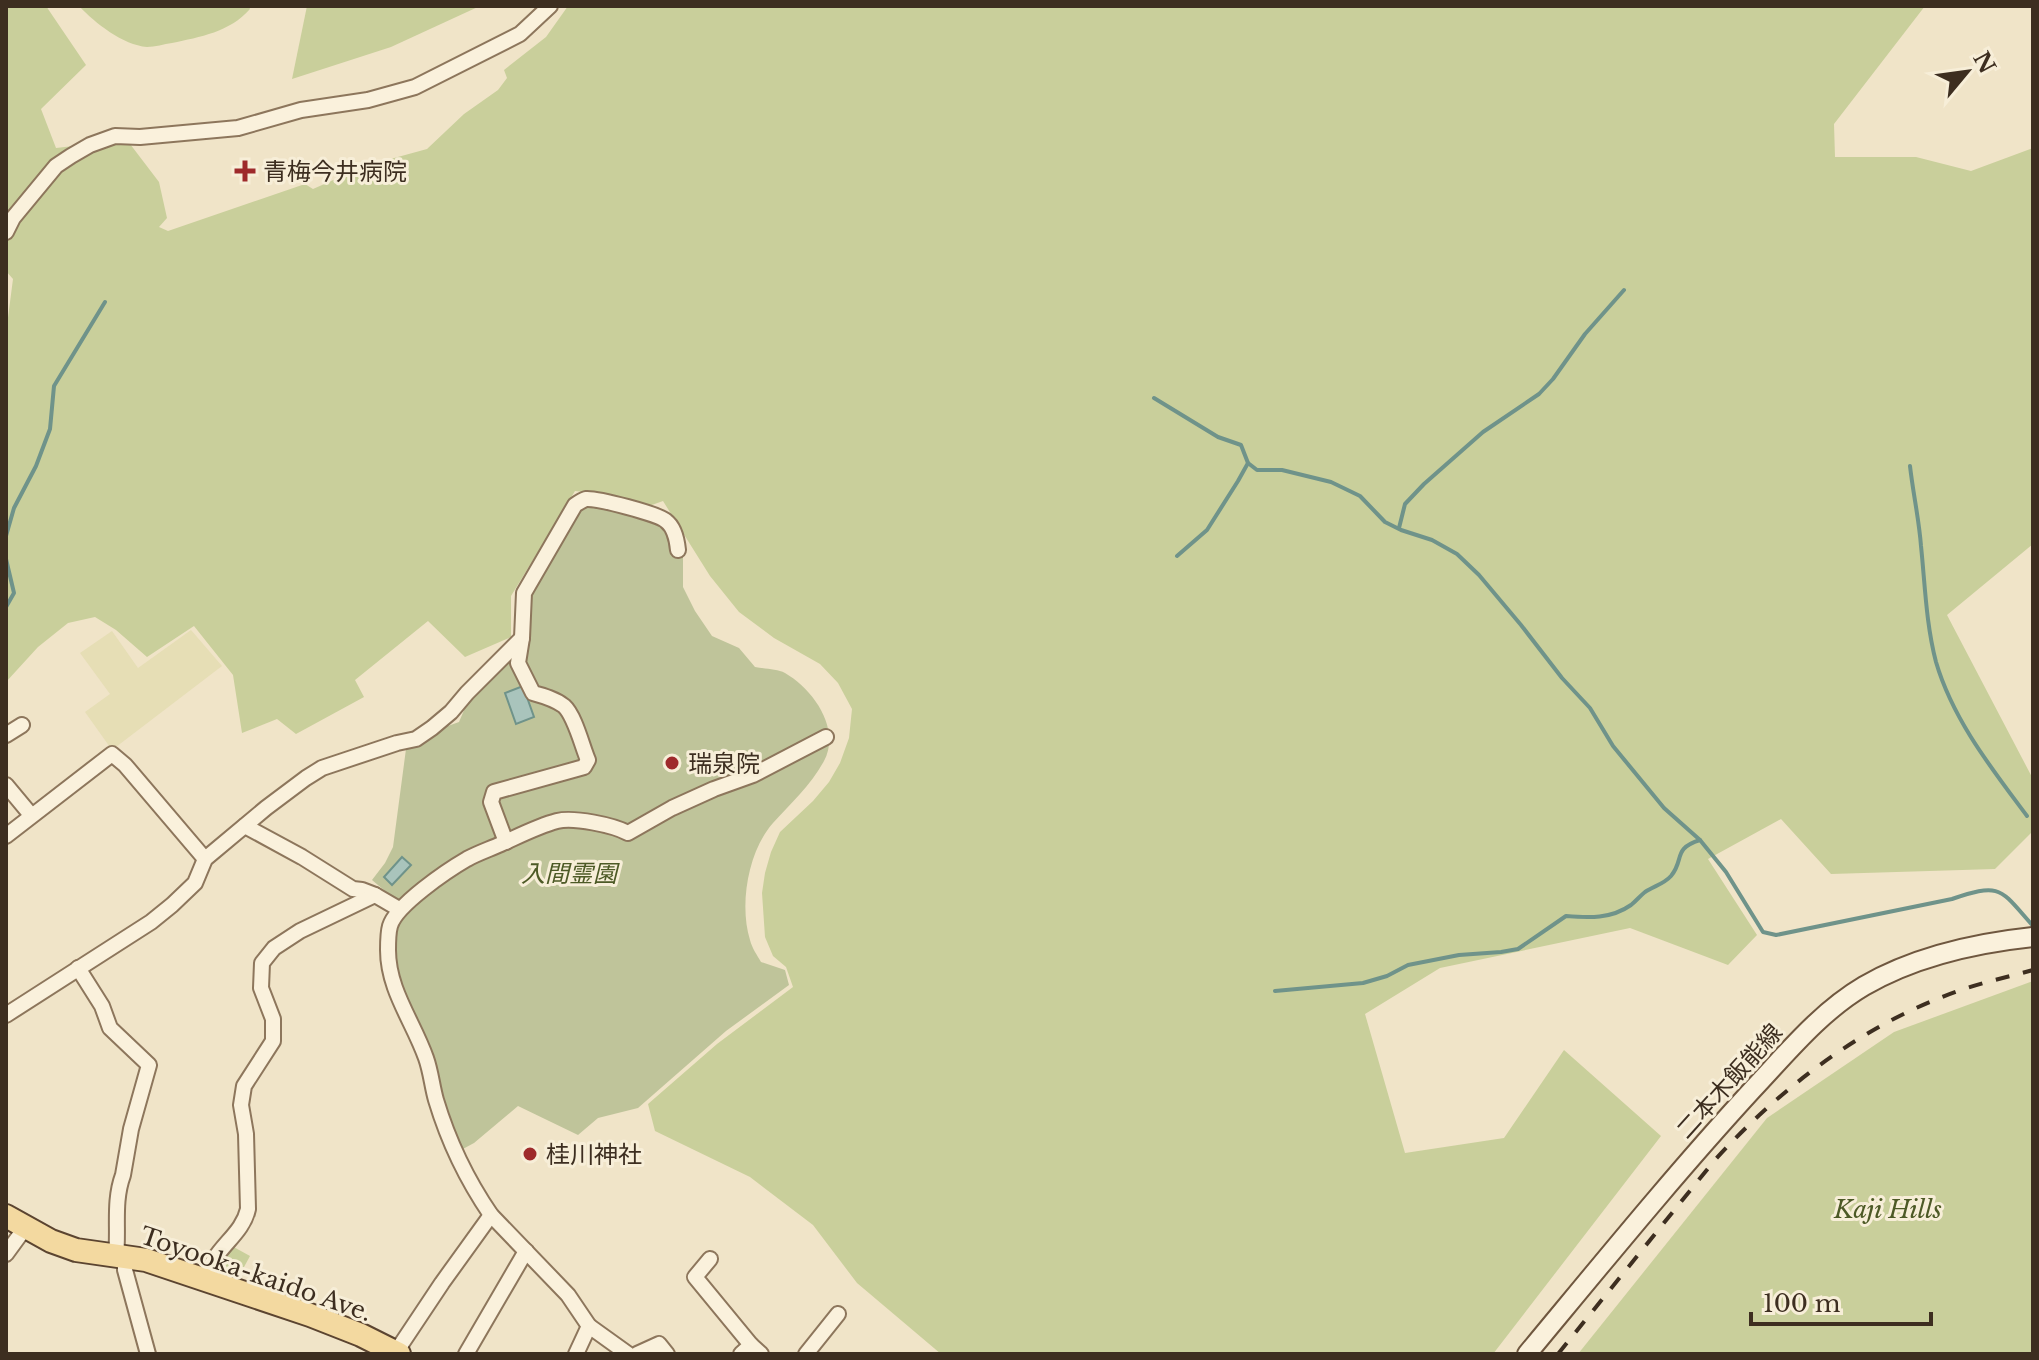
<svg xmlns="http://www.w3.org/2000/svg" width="2039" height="1360" viewBox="0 0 2039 1360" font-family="'Libre Baskerville','Noto Sans JP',serif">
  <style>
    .farmland { fill: #e6deb5 }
    .green { fill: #c9cf9b }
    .cemetery { fill: #bfc49a }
    .water { fill: #a9c4bc; stroke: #6f938a; stroke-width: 2 }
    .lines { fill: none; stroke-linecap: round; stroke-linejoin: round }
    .stream { stroke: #6f938a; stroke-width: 4 }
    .minor-casing { stroke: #8d765c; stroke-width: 18 }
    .secondary-casing { stroke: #6f573f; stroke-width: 22 }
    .primary-casing { stroke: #5b4430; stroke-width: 26 }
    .minor { stroke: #faf1dc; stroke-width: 14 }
    .secondary { stroke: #faf1dc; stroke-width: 18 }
    .primary { stroke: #f3d9a0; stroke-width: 22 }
    .rail { stroke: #3d2e20; stroke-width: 4; stroke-dasharray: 14 14; stroke-linecap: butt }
    .poi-dot { fill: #9e2a2b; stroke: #f7eed8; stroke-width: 3 }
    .labels { text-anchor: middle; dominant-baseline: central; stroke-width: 6; stroke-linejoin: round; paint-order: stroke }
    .poi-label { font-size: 24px; fill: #3d2e20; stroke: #f7eed8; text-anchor: start }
    .park-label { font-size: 24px; font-style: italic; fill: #4d5a26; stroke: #f7eed8 }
    .street-label { font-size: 24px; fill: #3d2e20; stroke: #f7eed8 }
  </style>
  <rect width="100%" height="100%" fill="#f0e4c8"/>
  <!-- farmland -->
  <path class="farmland" d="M191,630L222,666L112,750L85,712L110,694L80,653L112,631L138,668Z"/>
  <!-- green -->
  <g class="green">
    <path d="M6,6H46L86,65L41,109L56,148L127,140L159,182L167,218L159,227L168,231L305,184L313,189L365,166L427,149L464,114L498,90L507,78L504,70L546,37L568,6H1925L1834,124L1835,157H1916L1971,171L2033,148V544L1947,615L2033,779V831L1995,869L1831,874L1781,819L1708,859L1757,935L1728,965L1630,928L1440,968L1365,1014L1405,1153L1504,1138L1564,1050L1661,1136L1493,1354H941L857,1283L813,1225L750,1177L655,1131L648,1104L717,1044L793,987L786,967L773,956L765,937L762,893L765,873L771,852L780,832L813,801L829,782L840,763L849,738L852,709L838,683L820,664L774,638L739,612L710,576L663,501L649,506L602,494L575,491L511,596V637L465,657L428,621L355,680L364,697L296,734L277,719L242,733L233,675L194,626L147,657L116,630L95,617L68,623L38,647L6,682V333L13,279L6,271Z"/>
    <path d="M79,6H249L250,9C230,32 200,37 172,43C164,44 155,47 147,47C123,45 95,23 79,6Z"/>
    <path d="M307,6H480L391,47L292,79Z"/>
    <path d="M2033,981V1354H1578L1767,1118L1894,1032Z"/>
    <path d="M230,1245L250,1256L238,1278L218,1267Z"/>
  </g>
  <!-- cemetery -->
  <path class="cemetery" d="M573,501L653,512L662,510L669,515L683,551V587L695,611L712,636L739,648L755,667C765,669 777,669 785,673C814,690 841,729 824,761C811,785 791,803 773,823C748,851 739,905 750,940C752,948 757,955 761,962L785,970L789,985L726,1031L638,1108L598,1118L578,1135L518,1106L474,1143L461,1150L396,977L391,896L372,880L385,863L393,847L406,749L429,739L434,731L459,722L471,694L517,648L520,592Z"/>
  <!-- water -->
  <g class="water">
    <path d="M523,686L534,717L516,724L505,693Z"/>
    <path d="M402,857L411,865L392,885L384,877Z"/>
  </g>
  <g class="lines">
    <!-- stream -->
    <g class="stream">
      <path d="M1154,398L1218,437L1241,445L1248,463L1257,470H1282L1331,482L1360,496L1385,522L1401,530L1432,540L1457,554L1479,575L1521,625L1562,678L1590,708L1613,746L1664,808L1700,840"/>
      <path d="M1910,466C1913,493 1919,519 1921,546C1925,584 1926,624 1936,662C1953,720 1992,769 2027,816"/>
      <path d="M1399,528L1405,504L1424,484L1483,432L1539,394L1553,379L1585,334L1624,290"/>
      <path d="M6,536L14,508L36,466L50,429L54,386L105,302"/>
      <path d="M1177,556L1207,530L1238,481L1248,463"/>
      <path d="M6,559L14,593L6,607"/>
      <path d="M1275,991L1363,983L1387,976L1408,965L1459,955L1501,952L1518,949L1566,916C1589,918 1611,919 1631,905C1636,901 1640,896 1645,892C1654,886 1664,884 1671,876C1685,859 1672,849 1700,840L1726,872L1763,932L1776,935L1952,899C2002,882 2000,889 2033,926"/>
    </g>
    <defs>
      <g id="minor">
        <path d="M6,232L13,218L56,166L71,156L90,145L115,136L140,137L238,128L301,110L368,100L415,87L520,34L550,6"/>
        <path d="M6,735L22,725"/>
        <path d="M6,785L31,815"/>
        <path d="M245,826L302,857L353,889L362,890L375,895L399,909"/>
        <path d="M6,836L112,754L125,765L205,859"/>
        <path d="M506,842L491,802L494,792L584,767L588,760C582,746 575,716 564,706C555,699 544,696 533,693L518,663L522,638L524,593L575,505C578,503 583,500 586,499C597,498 659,514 666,521C674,527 677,540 678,550"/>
        <path d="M78,968L102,1006L110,1028L149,1065L131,1129L123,1175C113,1202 119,1229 116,1256"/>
        <path d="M6,1015L151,922L172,905L195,883L205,859L266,808L306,778L322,768L397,743L416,739L432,728L451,712L467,693L522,638"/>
        <path d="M6,1254L25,1228"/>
        <path d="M125,1257V1270L148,1354"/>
        <path d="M710,1259L695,1277L751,1345"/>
        <path d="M206,1280C211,1249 242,1237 248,1209L246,1134L241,1105L244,1086L273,1041V1019L261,988L262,963L274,948L300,931L375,895"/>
        <path d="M396,1352L442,1283L491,1215"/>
        <path d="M466,1354L526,1251"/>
        <path d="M576,1354L589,1326"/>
        <path d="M628,1354L589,1326L568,1295L491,1215C467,1180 448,1140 436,1100C432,1086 431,1072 426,1058C413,1021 388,990 388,950C388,942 388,933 390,926C396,905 448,870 467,859C478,853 490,849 501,844C519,836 538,826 557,821C574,817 613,825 628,833L672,808L714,789L753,775L826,737"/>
        <path d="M637,1354L659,1344L667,1354"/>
        <path d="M741,1354L751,1345L761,1354"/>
        <path d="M806,1354L838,1314"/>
      </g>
      <path id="secondary" d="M1527,1354C1601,1265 1674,1175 1753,1089C1787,1053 1820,1012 1864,986C1914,957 1976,943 2033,937"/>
      <path id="primary" d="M6,1216L51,1241L76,1250L146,1260L310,1315L361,1335L399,1354"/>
    </defs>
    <!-- minor casing -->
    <use href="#minor" class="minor-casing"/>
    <!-- secondary casing -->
    <use href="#secondary" class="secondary-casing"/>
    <!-- primary casing -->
    <use href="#primary" class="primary-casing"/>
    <!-- minor -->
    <use href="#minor" class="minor"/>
    <!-- secondary -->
    <use href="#secondary" class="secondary"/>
    <!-- primary -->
    <use href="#primary" class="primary"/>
    <!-- rail -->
    <path class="rail" d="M1558,1354L1714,1161C1783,1085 1869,1020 1967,988C1989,981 2011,976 2033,970"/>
  </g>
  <!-- markers -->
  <g class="poi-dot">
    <path d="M241 159h8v8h8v8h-8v8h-8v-8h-8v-8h8z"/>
    <circle cx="672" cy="763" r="8"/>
    <circle cx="530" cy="1154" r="8"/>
  </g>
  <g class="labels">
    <!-- poi labels -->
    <g class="poi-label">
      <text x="263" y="171">青梅今井病院</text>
      <text x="688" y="763">瑞泉院</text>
      <text x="546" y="1154">桂川神社</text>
    </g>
    <!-- park labels -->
    <g class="park-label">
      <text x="569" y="873">入間霊園</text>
      <text x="1888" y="1209">Kaji Hills</text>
    </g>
    <!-- street labels -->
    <g class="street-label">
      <text transform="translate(1729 1081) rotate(-48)">二本木飯能線</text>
      <text transform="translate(256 1274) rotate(19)">Toyooka-kaido Ave.</text>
    </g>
  </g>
  <!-- border -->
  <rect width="2039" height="1360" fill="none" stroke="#3d2e20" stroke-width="16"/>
  <!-- north arrow -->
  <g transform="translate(1967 72) rotate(61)" stroke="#f7eed8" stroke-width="6" paint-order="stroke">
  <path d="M0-6L14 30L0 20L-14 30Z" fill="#3d2e20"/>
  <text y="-12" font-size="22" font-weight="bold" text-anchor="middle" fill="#3d2e20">N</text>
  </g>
  <!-- scale -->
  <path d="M1751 1312v12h180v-12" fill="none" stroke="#3d2e20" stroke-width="4"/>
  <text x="1763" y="1312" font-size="24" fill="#3d2e20" stroke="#f7eed8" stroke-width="6" paint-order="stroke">100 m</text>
</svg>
